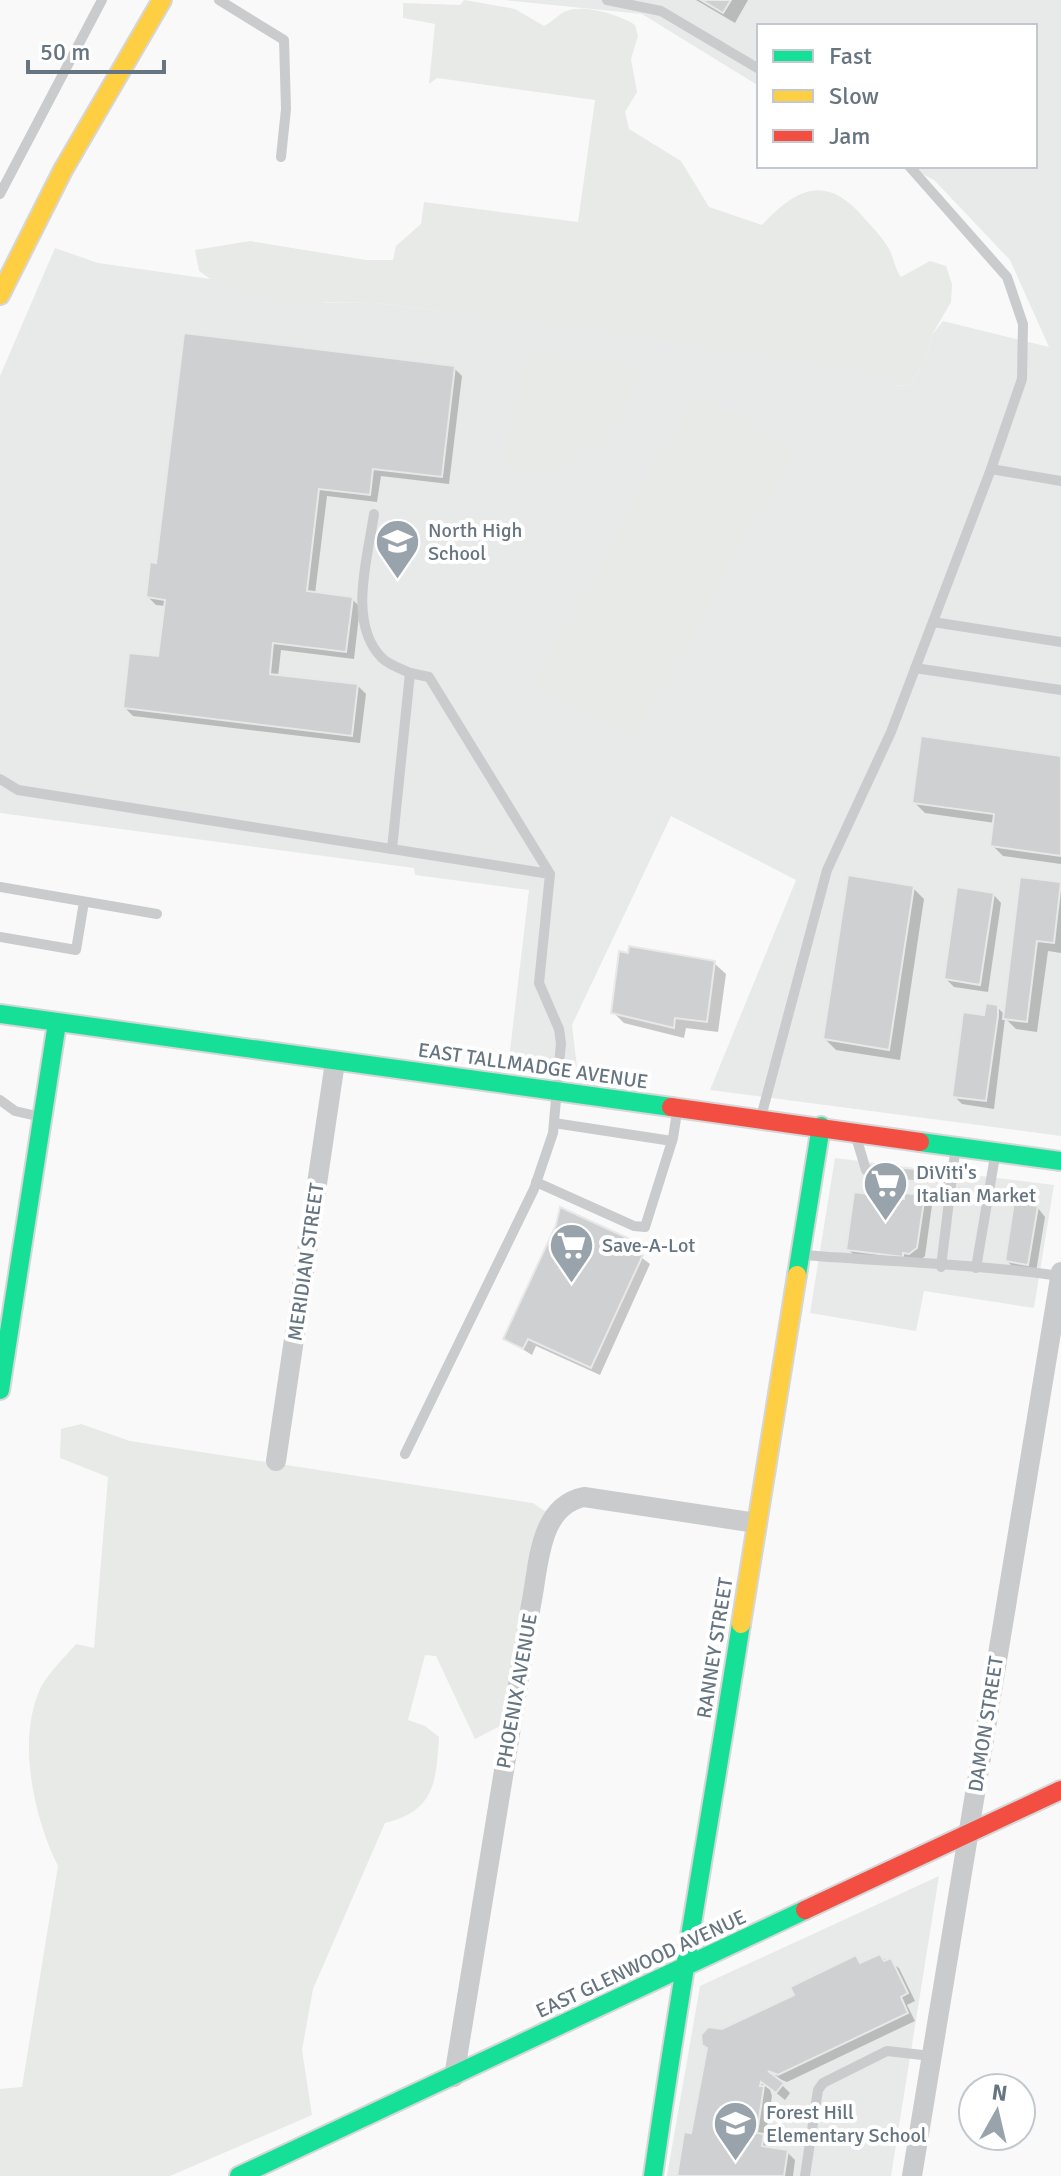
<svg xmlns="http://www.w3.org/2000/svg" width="1061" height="2176" viewBox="0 0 1061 2176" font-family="Signika,sans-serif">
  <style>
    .built { fill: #e8e9e9 }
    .green { fill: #e8eae7 }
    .shadow { fill: #0003 }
    .building { fill: #ced0d1; stroke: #e8e8e8; stroke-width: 2 }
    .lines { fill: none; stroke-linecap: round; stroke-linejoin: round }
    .fast-casing { stroke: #d5d6d7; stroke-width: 22 }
    .slow-casing { stroke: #d5d6d7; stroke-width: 22 }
    .jam-casing { stroke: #d5d6d7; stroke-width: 22 }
    .lane { stroke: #cacbcc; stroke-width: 10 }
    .street { stroke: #cacbcc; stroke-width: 20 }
    .fast { stroke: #16e098; stroke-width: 18 }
    .slow { stroke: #ffcf43; stroke-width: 18 }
    .jam { stroke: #f24e42; stroke-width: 18 }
    .labels { text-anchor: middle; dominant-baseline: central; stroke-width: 8; stroke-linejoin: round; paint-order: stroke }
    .poi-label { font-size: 20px; fill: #667581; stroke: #fff; text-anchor: start }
    .street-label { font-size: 20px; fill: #667581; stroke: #fff }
  </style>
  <rect width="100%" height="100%" fill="#f9f9f9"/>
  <!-- built -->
  <g class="built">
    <path d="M504,0H1061V1136L710,1090L796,880L671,816L572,1025L577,1067L509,1059L529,890L415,875L414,868L0,813V376L55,248L98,263L217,280L327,303H374L904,369L897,386L910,385L925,361L932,335L943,321L1049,347L1010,260L934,180L906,166H1035V26H759V86L642,14Z"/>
    <path d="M835,1158L1054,1185L1034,1308L924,1291L916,1331L810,1313Z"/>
    <path d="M939,1876L891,2176H667L700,1986Z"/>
  </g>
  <!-- green -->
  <g class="green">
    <path d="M464,0L515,9L544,26C552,22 559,14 566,11C585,4 620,15 635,25L638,36L631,59L637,92L625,112L629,129L681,161L709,207L762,225C798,186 828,174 865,219C873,228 883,238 889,249C894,258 894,267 901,277L930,261L946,266L952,284L951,302L932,335L925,361L910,385L896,386L890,376L627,335L374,303L276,302L243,295L219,285L199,271L195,250L250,241L366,260H393L396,246L421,224L424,202L578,222L595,100L437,78L429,84L435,24L403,18V3L460,5Z"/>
    <path d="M537,352L639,365L623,418L556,475L503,468L520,370Z"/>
    <path d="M695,393L795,448L635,739L534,684Z"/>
    <path d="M81,1424L130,1441L533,1503L549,1514L504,1724L475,1739L436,1656L425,1655L408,1720L425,1726L439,1737C436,1782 435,1811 385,1823L313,1989L302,2050L312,2115L170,2176H0V2089L22,2087L58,1866C34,1818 16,1739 41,1687C49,1672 65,1657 76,1644L94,1648L108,1477L60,1458L61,1429Z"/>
  </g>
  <!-- shadow -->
  <g class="shadow">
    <path d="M696,0H748L735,23Z"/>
    <path d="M454,368L462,376L449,484L381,476L377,502L327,496L315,594L352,599L360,607L354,659L281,650L278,677L358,686L366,694L360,743L133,716L125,708L160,659L166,606L156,605L148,597L158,565Z"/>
    <path d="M1061,758V864L1003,856L992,845L995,823L925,813L914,802Z"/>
    <path d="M1021,879L1061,884V953L1048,951L1037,1032L1016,1029L1005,1018L994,1109L962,1104L954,1096L986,1017L997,1007L1005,1015Z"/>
    <path d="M913,888L924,899L900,1060L836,1050L825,1039Z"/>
    <path d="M993,894L1001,903L988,992L954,987L946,979Z"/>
    <path d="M714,963L726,974L718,1032L686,1028L684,1038L624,1023L613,1012Z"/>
    <path d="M924,1196L932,1205L925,1256L918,1262L856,1257L848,1249Z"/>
    <path d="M1030,1198L1045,1217L1036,1272L1015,1269L1007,1261Z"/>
    <path d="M631,1242L639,1250L637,1254L650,1264L600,1375L536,1346L532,1355L506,1339Z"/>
    <path d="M880,1956L899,1968L915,2001L907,2005L915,2021L787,2082L774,2077L790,2093L785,2100L769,2087L772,2096L765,2138L771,2144L770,2149L787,2152L795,2160L793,2176H679L722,2031L797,1996L855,1957L862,1964Z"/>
  </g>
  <!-- building -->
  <g class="building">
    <path d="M701,0H731L723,13Z"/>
    <path d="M184,333L455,366L442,477L373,469L370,495L319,489L307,591L353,597L346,652L273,643L270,674L358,684L352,736L123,708L129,653L158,656L165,600L146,597L150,562L156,563Z"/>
    <path d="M921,736L1061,756V856L990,846L994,814L912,803Z"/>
    <path d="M848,875L914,886L889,1050L823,1039Z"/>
    <path d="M1020,877L1061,882L1054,943L1037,941L1027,1022L1003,1019Z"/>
    <path d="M957,887L994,893L980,985L944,979Z"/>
    <path d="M629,946L715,961L707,1022L675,1018L674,1028L611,1013L619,951L628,953Z"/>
    <path d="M986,1003L998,1005V1016L986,1101L952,1097L963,1012L984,1015Z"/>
    <path d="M854,1192L904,1199V1193L925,1195L917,1248L909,1254L903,1253V1257L846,1250Z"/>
    <path d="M1020,1194L1031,1196L1030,1205L1038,1206L1028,1265L1005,1261L1014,1202L1018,1203Z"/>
    <path d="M560,1207L632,1240L628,1248L643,1255L591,1368L528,1339L523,1349L503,1339L556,1225Z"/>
    <path d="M880,1954L884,1961L891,1958L908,1993L901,1997L908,2013L778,2075L768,2071L784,2083L776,2093L761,2082L760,2086H764L757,2133L764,2134L762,2146L788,2150L784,2176H677L684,2132L691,2133L707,2048L702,2045L701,2035L708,2027L722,2029L794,1995L790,1987L856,1955L860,1963Z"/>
  </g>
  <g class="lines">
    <defs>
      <g id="fast">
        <path d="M0,1014L671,1107"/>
        <path d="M920,1142L1061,1161"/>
        <path d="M797,1275L821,1126"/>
        <path d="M0,1390L57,1023"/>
        <path d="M239,2176L805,1910"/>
        <path d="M653,2176C679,1991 712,1809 741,1624"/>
      </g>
      <g id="slow">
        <path d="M0,295L63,170L162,0"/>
        <path d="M741,1624L797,1275"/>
      </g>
      <g id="jam">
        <path d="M671,1107L920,1142"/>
        <path d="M805,1910L1061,1790"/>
      </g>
    </defs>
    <!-- fast casing -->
    <use href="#fast" class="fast-casing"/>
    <!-- slow casing -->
    <use href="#slow" class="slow-casing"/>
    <!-- jam casing -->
    <use href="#jam" class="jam-casing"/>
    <!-- lane -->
    <g class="lane">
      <path d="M219,0L284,40L286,109L281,157"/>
      <path d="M607,0L661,11L759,69"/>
      <path d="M909,166L1007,277L1023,324L1022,379L991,469"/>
      <path d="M0,194L102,0"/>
      <path d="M374,514C368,557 347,623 382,658C389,665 402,669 410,673"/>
      <path d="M933,622L1061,642"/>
      <path d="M915,668L1061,690"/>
      <path d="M0,779L18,790L550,874L539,983L559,1029L561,1043L553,1133L534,1189L405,1454"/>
      <path d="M392,849L410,673L429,677L550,874"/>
      <path d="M0,887L157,914"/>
      <path d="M0,937L76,950L84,902"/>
      <path d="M0,1100L15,1111L41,1117"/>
      <path d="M761,1117L827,870L891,732L991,469L1061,481"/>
      <path d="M554,1123L672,1141"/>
      <path d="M856,1137L866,1170L952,1179"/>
      <path d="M536,1182L634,1226L645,1227L673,1138L677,1112"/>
      <path d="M804,1255C890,1262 976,1264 1060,1276"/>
      <path d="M941,1267L955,1152"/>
      <path d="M976,1268L995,1156"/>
      <path d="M805,2176L818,2090L823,2083L887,2051L931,2056"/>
    </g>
    <!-- street -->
    <g class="street">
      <path d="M276,1461L335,1062"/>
      <path d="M454,2077L531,1605C539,1567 538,1506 584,1497L756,1523"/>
      <path d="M912,2176L1061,1272"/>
    </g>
    <!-- fast -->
    <use href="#fast" class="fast"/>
    <!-- slow -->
    <use href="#slow" class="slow"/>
    <!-- jam -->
    <use href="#jam" class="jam"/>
  </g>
  <!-- icons -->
  <defs>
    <symbol id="school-pin" viewBox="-11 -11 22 30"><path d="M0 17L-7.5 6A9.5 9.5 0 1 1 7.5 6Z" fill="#99a3ab" stroke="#fff"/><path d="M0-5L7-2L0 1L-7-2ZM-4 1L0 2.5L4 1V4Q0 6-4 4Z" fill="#fff"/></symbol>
    <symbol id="supermarket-pin" viewBox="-11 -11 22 30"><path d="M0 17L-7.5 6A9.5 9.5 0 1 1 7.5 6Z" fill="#99a3ab" stroke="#fff"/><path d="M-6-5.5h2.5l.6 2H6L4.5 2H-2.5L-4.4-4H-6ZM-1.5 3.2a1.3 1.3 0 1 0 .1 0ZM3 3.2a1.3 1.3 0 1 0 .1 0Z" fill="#fff"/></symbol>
  </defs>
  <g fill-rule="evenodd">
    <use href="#school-pin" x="372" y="516" width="51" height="69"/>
    <use href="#supermarket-pin" x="860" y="1158" width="51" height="69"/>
    <use href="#supermarket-pin" x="546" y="1220" width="51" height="69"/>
    <use href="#school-pin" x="710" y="2098" width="51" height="69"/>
  </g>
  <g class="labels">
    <!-- poi labels -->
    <g class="poi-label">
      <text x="428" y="530">North High<tspan x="428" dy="23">School</tspan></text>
      <text x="916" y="1172">DiViti's<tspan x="916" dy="23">Italian Market</tspan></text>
      <text x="602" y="1245">Save-A-Lot</text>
      <text x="766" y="2112">Forest Hill<tspan x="766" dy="23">Elementary School</tspan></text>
    </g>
    <!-- street labels -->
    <g class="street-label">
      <text transform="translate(533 1066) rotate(8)">EAST TALLMADGE AVENUE</text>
      <text transform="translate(306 1262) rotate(-82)">MERIDIAN STREET</text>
      <text transform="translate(715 1648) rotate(-81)">RANNEY STREET</text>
      <text transform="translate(517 1691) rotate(-80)">PHOENIX AVENUE</text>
      <text transform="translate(986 1724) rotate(-81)">DAMON STREET</text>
      <text transform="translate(641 1964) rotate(-25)">EAST GLENWOOD AVENUE</text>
    </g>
  </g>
  <!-- legend -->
  <rect x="757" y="24" width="280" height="144" fill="#ffffff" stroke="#c2c8cd" stroke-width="2"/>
  <rect x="773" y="50" width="40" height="12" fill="#16e098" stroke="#c2c8cd" stroke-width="2"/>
  <text x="829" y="64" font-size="24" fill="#667581">Fast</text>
  <rect x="773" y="90" width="40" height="12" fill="#ffcf43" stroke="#c2c8cd" stroke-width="2"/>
  <text x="829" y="104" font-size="24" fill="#667581">Slow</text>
  <rect x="773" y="130" width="40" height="12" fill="#f24e42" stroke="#c2c8cd" stroke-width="2"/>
  <text x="829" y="144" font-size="24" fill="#667581">Jam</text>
  <!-- north arrow -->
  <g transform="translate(997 2112) rotate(8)"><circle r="38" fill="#ffffff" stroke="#c2c8cd" stroke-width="2"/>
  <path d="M0-6L14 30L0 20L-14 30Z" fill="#99a3ab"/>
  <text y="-12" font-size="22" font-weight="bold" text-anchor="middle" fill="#667581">N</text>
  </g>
  <!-- scale -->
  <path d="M28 60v12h136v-12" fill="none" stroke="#667581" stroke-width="4"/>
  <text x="40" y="60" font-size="24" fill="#667581" stroke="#ffffff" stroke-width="6" paint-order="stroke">50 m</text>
</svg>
